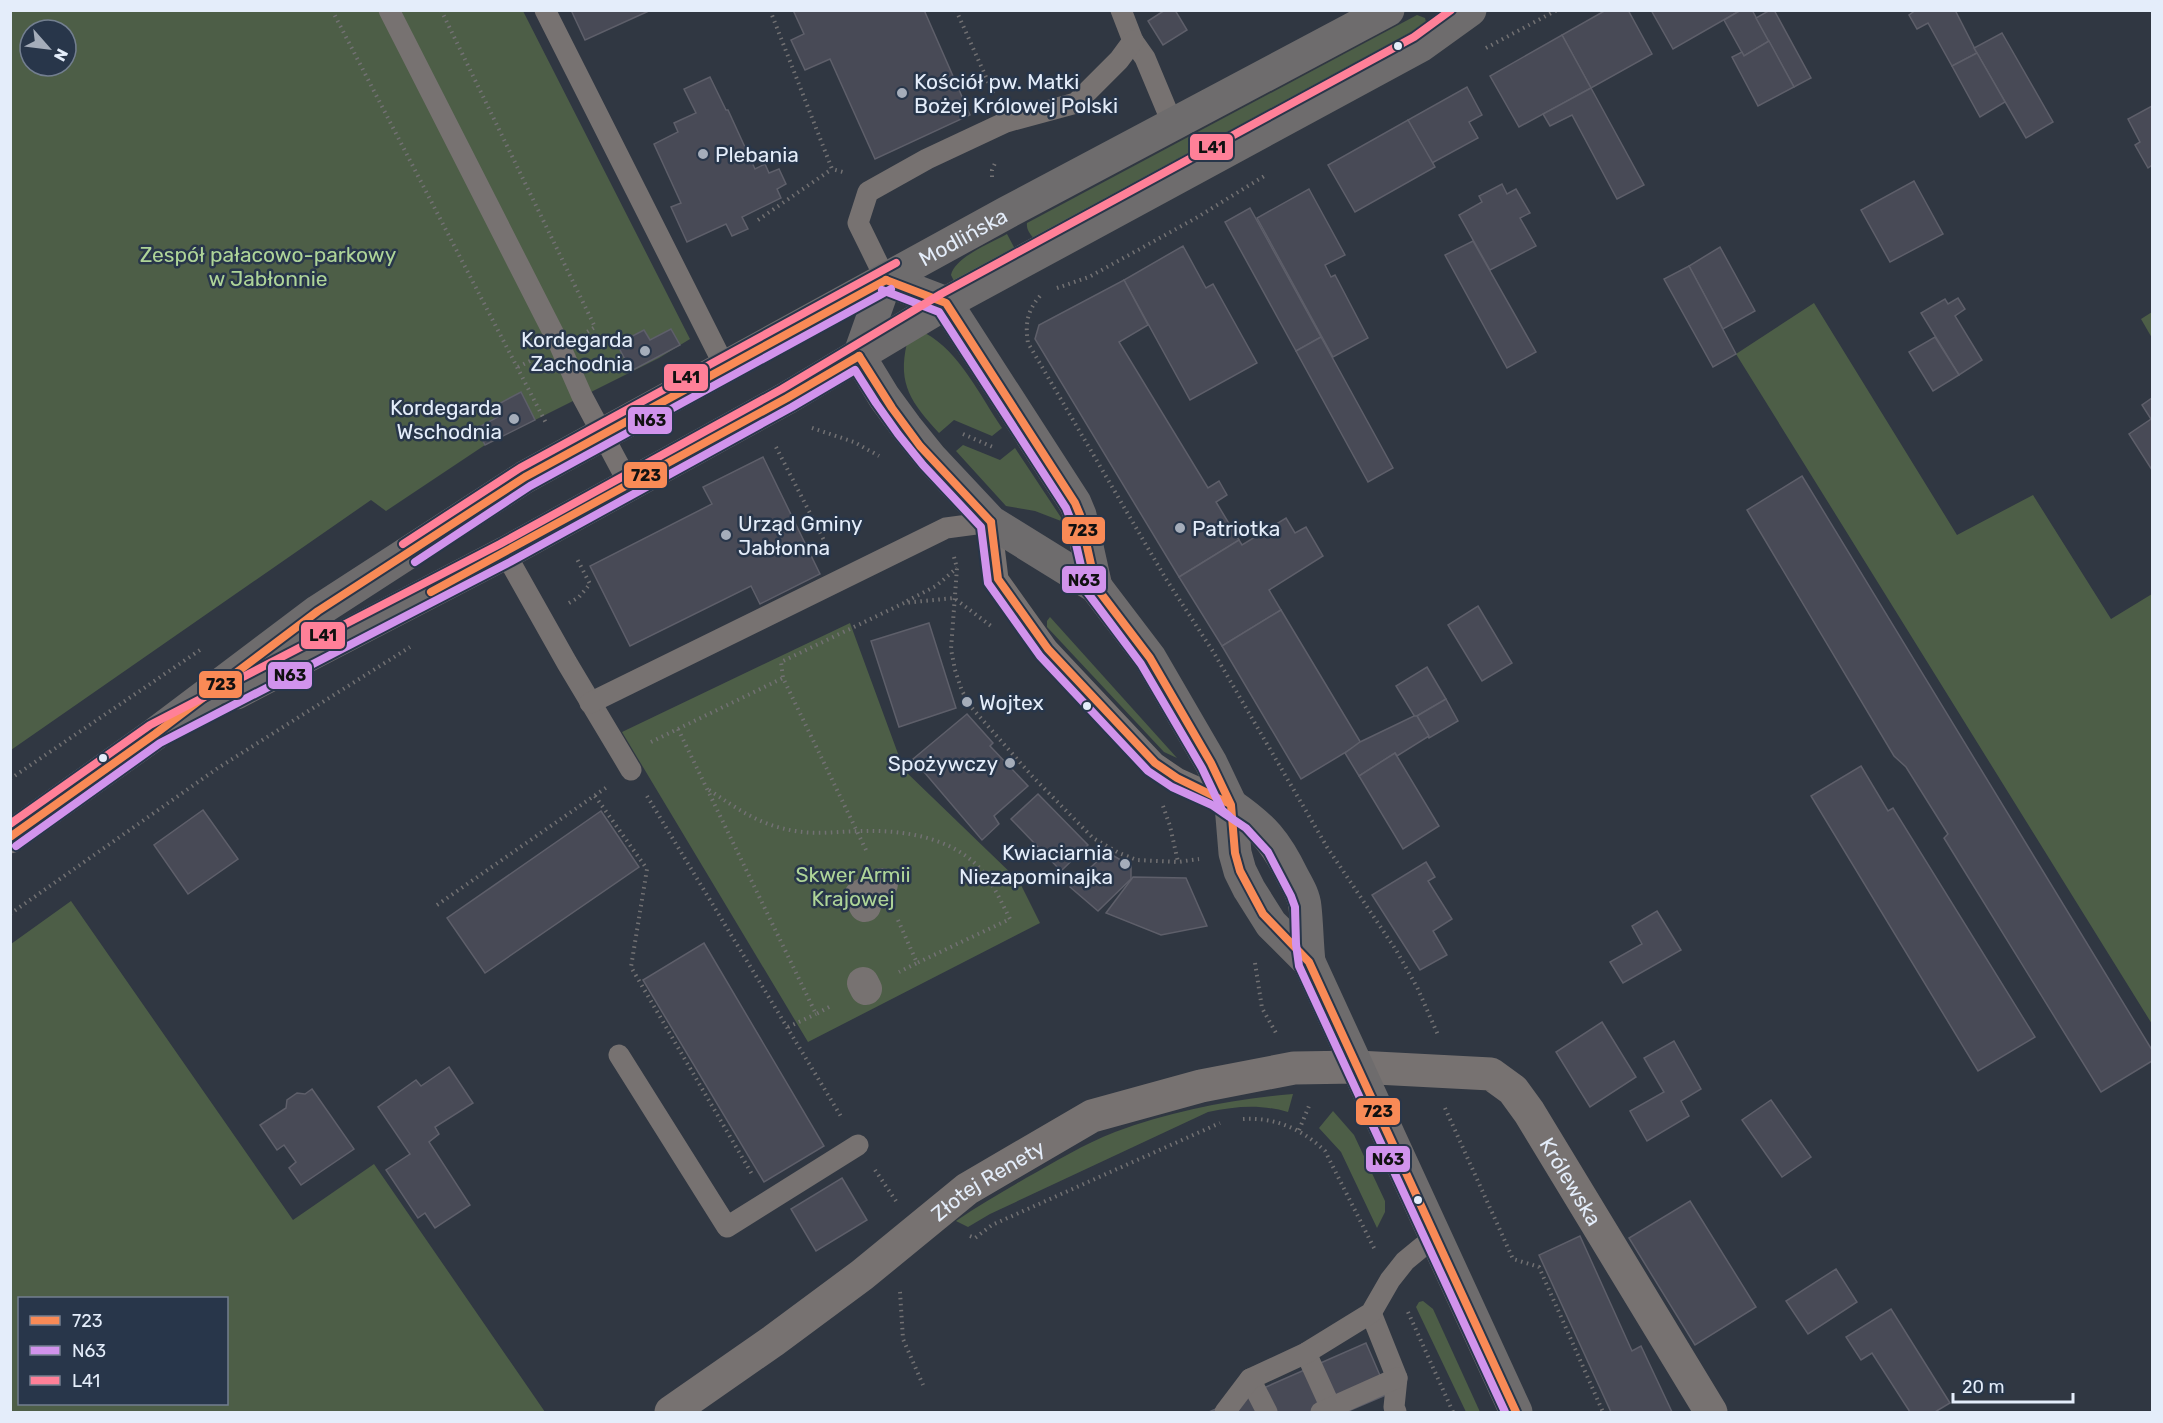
<svg xmlns="http://www.w3.org/2000/svg" width="2163" height="1423" viewBox="0 0 2163 1423" font-family="Rubik,sans-serif">
  <style>
    .green { fill: #4d5e47; fill-rule: evenodd }
    .building { fill: #484a56; stroke: #5e5f6a; stroke-width: 1.5 }
    .lines { fill: none; stroke-linecap: round; stroke-linejoin: round }
    .path { stroke: #727173; stroke-width: 4; stroke-dasharray: 1.5 4.5; stroke-linecap: butt }
    .service { stroke: #777271; stroke-width: 21 }
    .pedestrian { stroke: #777271; stroke-width: 32 }
    .minor { stroke: #777271; stroke-width: 33 }
    .secondary { stroke: #6e6c6d; stroke-width: 33 }
    .bus-1-casing { stroke: #28364a; stroke-width: 12 }
    .bus-2-casing { stroke: #28364a; stroke-width: 12 }
    .bus-3-casing { stroke: #28364a; stroke-width: 12 }
    .bus-1 { stroke: #f98a56; stroke-width: 8 }
    .bus-2 { stroke: #d193ec; stroke-width: 8 }
    .bus-3 { stroke: #ff8098; stroke-width: 8 }
    .bus-dot { fill: #e4edfa; stroke: #28364a; stroke-width: 2 }
    .poi-dot { fill: #a5adba; stroke: #28364a; stroke-width: 2 }
    .labels { text-anchor: middle; dominant-baseline: central; stroke-width: 5; stroke-linejoin: round; paint-order: stroke }
    .poi-label { font-size: 21px; fill: #e4edfa; stroke: #28364a; text-anchor: start }
    .street-label { font-size: 21px; fill: #e4edfa; stroke: #28364a }
    .park-label { font-size: 21px; fill: #aed498; stroke: #28364a }
    .line-badge { stroke: #28364a; stroke-width: 2 }
    .pale-badge-label { font-size: 16px; text-anchor: middle; font-weight: bold; fill: #111 }
  </style>
  <rect width="100%" height="100%" fill="#303742"/>
  <!-- green -->
  <g class="green">
    <path d="M11,11H523L690,339L659,358L485,445L386,511L371,500L11,750ZM30,30H66V66H30Z"/>
    <path d="M1417,15L1425,18L1426,22L1424,26L1036,240C1031,236 1026,230 1027,223Z"/>
    <path d="M1007,234L1016,251L954,281L951,275C955,257 991,243 1007,234Z"/>
    <path d="M1814,303L1957,535L2033,495L2111,619L2152,594V1024L1736,354Z"/>
    <path d="M2152,312V338L2141,319Z"/>
    <path d="M925,333C960,352 980,396 1002,428L992,436L954,420L939,433C912,403 897,385 907,343Z"/>
    <path d="M963,445L1000,460L1015,448L1062,519L1061,521L1035,511L1006,506L956,451Z"/>
    <path d="M1050,617L1177,758L1164,752L1047,627V621Z"/>
    <path d="M850,623L904,770L1019,881L1040,923L808,1042L622,732Z"/>
    <path d="M71,901L293,1220L374,1164L545,1412H11V944ZM20,1298H226V1404H20Z"/>
    <path d="M1293,1094L1288,1112C1260,1104 1237,1106 1208,1112L990,1214L968,1227L956,1221C979,1205 1002,1192 1026,1178C1055,1162 1084,1144 1115,1132C1172,1111 1233,1099 1293,1094Z"/>
    <path d="M1333,1111L1354,1135L1385,1201V1212L1377,1228L1341,1152L1319,1128Z"/>
    <path d="M1423,1301L1433,1309L1480,1412H1466L1416,1307L1419,1302Z"/>
  </g>
  <!-- building -->
  <g class="building">
    <path d="M571,10H651L585,40Z"/>
    <path d="M793,10H924L970,115L875,159L830,59L805,70L791,40L804,34Z"/>
    <path d="M1165,10H1175L1187,30L1163,45L1148,21Z"/>
    <path d="M1606,10H1628L1652,54L1591,88L1562,35Z"/>
    <path d="M1651,10H1741L1673,49Z"/>
    <path d="M1741,10H1752L1769,41L1744,56L1724,20Z"/>
    <path d="M1770,10H1774L1811,78L1794,87L1756,18Z"/>
    <path d="M1916,10H1955L1977,53L1952,66L1928,23L1917,29L1909,15Z"/>
    <path d="M2002,33L2053,122L2026,138L1974,48Z"/>
    <path d="M1562,35L1591,88L1519,127L1490,76Z"/>
    <path d="M1769,41L1794,87L1758,106L1732,57L1742,52L1744,56Z"/>
    <path d="M1977,53L2005,102L1980,117L1952,66Z"/>
    <path d="M710,77L726,110H728L755,169L765,164L769,173L779,169L786,184L777,189L781,198L742,217L748,229L732,236L726,224L687,242L671,207L681,203L654,144L678,132L674,123L696,113L684,89Z"/>
    <path d="M1467,87L1482,115L1469,122L1478,138L1432,163L1408,120Z"/>
    <path d="M1591,88L1644,185L1617,199L1572,115L1550,126L1543,114Z"/>
    <path d="M2152,106V165L2148,168L2135,145L2140,142L2128,119Z"/>
    <path d="M1408,120L1435,167L1355,212L1328,165Z"/>
    <path d="M1914,181L1943,234L1890,262L1861,210Z"/>
    <path d="M1502,184L1507,194L1516,189L1530,213L1520,218L1536,246L1490,270L1459,215L1482,202L1479,196Z"/>
    <path d="M1309,189L1345,255L1325,265L1331,277L1335,275L1368,338L1333,357L1257,218Z"/>
    <path d="M1250,208L1321,337L1296,351L1225,222Z"/>
    <path d="M1473,241L1536,352L1507,368L1445,255Z"/>
    <path d="M1183,246L1206,288L1213,284L1257,363L1190,400L1124,280Z"/>
    <path d="M1720,247L1755,311L1723,329L1689,266Z"/>
    <path d="M1689,266L1736,354L1713,367L1664,279Z"/>
    <path d="M1124,280L1148,325L1119,342L1208,488L1219,481L1227,495L1216,502L1239,540L1179,577L1035,339L1039,325Z"/>
    <path d="M1958,298L1965,309L1955,316L1982,360L1959,375L1921,313L1945,299L1948,304Z"/>
    <path d="M671,329L680,345L631,371L617,344L644,330L650,340Z"/>
    <path d="M1321,337L1393,468L1368,482L1296,351Z"/>
    <path d="M1935,337L1959,375L1933,391L1909,352Z"/>
    <path d="M521,392L535,420L485,445L477,428L498,417L493,407Z"/>
    <path d="M2152,398V470L2129,434L2151,419L2142,405Z"/>
    <path d="M763,457L820,574L760,604L751,586L630,646L590,566L712,504L703,487Z"/>
    <path d="M1802,476L2152,1050V1061L2101,1092L1944,838L1948,834L1906,767L1894,756L1747,510Z"/>
    <path d="M1286,518L1295,533L1306,527L1323,556L1269,590L1281,610L1222,646L1179,577L1239,540L1242,545Z"/>
    <path d="M1478,606L1512,663L1482,681L1448,625Z"/>
    <path d="M1281,610L1361,743L1301,779L1222,646Z"/>
    <path d="M929,623L956,708L899,727L871,641Z"/>
    <path d="M1427,667L1446,699L1415,717L1396,686Z"/>
    <path d="M1446,699L1458,721L1429,738L1417,716Z"/>
    <path d="M967,714L993,743L990,746L1028,786L994,816L999,824L982,840L913,759Z"/>
    <path d="M1414,716H1417L1429,736L1397,756L1395,753L1359,776L1345,753L1360,742Z"/>
    <path d="M1395,753L1439,826L1403,849L1359,776Z"/>
    <path d="M1861,766L1888,811L1893,808L2035,1037L1978,1071L1811,796Z"/>
    <path d="M1038,794L1088,845L1061,871L1011,819Z"/>
    <path d="M203,810L238,859L188,894L154,845Z"/>
    <path d="M601,811L639,867L485,973L447,918Z"/>
    <path d="M1107,852L1131,866V879L1098,911L1070,887Z"/>
    <path d="M1426,862L1435,877L1428,881L1452,919L1433,931L1447,955L1420,970L1372,895Z"/>
    <path d="M1133,877L1186,878L1207,926L1161,935L1106,913Z"/>
    <path d="M1657,911L1681,950L1623,983L1610,962L1642,944L1632,926Z"/>
    <path d="M704,943L824,1146L764,1182L643,980Z"/>
    <path d="M1602,1022L1636,1077L1590,1107L1556,1052Z"/>
    <path d="M1674,1041L1701,1089L1681,1101L1689,1116L1647,1141L1630,1111L1664,1092L1644,1058Z"/>
    <path d="M449,1067L473,1103L435,1127L439,1134L429,1142L470,1205L435,1228L425,1213L418,1218L386,1170L410,1154L378,1107L416,1080L421,1086Z"/>
    <path d="M312,1089L354,1149L301,1185L289,1168L296,1162L284,1145L277,1150L260,1125L286,1108L287,1100L297,1093L305,1094Z"/>
    <path d="M1771,1100L1811,1157L1782,1177L1742,1120Z"/>
    <path d="M842,1178L867,1220L816,1251L791,1209Z"/>
    <path d="M1690,1201L1756,1307L1695,1345L1629,1238Z"/>
    <path d="M1580,1236L1632,1351L1641,1346L1672,1412H1611L1539,1255Z"/>
    <path d="M1836,1269L1857,1302L1808,1334L1786,1301Z"/>
    <path d="M1891,1309L1950,1403L1935,1412H1910L1872,1353L1861,1360L1846,1337Z"/>
    <path d="M1366,1343L1388,1394L1346,1412H1209Z"/>
  </g>
  <g class="lines">
    <!-- path -->
    <g class="path">
      <path d="M332,10L546,423"/>
      <path d="M441,10L595,327L587,332"/>
      <path d="M770,10L832,169L843,172"/>
      <path d="M956,10L994,95"/>
      <path d="M1486,48L1557,10"/>
      <path d="M992,177V170L996,161"/>
      <path d="M758,220L832,169"/>
      <path d="M1057,288L1089,277L1196,218L1266,175"/>
      <path d="M1040,296C1027,311 1025,324 1028,343L1166,579L1214,653L1327,847L1396,950L1417,987L1438,1035"/>
      <path d="M518,367L532,360"/>
      <path d="M812,428L854,442L879,456"/>
      <path d="M963,434L995,448"/>
      <path d="M776,447L830,552"/>
      <path d="M954,557L957,568L951,649L955,670L962,691L972,708L1032,776L1093,838L1119,853L1137,860L1178,862L1199,859"/>
      <path d="M907,601L936,586L957,568"/>
      <path d="M569,603L579,597L590,584L576,557"/>
      <path d="M678,729L816,1014L833,1005"/>
      <path d="M651,742L783,678"/>
      <path d="M10,779L200,650"/>
      <path d="M709,790C738,809 759,825 795,831C818,835 841,831 864,831C909,830 960,839 988,878C996,891 1003,905 1010,919L917,963"/>
      <path d="M595,796L647,869L631,967L753,1176"/>
      <path d="M647,796L842,1118"/>
      <path d="M1163,806L1170,826L1178,862"/>
      <path d="M866,850L783,678L781,662L904,603L954,598L991,626"/>
      <path d="M437,905L607,787"/>
      <path d="M10,914L218,768L410,647"/>
      <path d="M898,920L917,963L899,972"/>
      <path d="M1255,963L1262,1008L1276,1033"/>
      <path d="M788,1027L816,1014"/>
      <path d="M1445,1108L1513,1259L1539,1267L1603,1412"/>
      <path d="M1243,1119C1275,1117 1302,1129 1325,1151L1375,1250"/>
      <path d="M1299,1130L1309,1106"/>
      <path d="M875,1170L896,1201"/>
      <path d="M970,1236L975,1238L992,1225L1220,1123"/>
      <path d="M900,1292L903,1339L923,1385"/>
      <path d="M1408,1312L1453,1412"/>
    </g>
    <!-- service -->
    <g class="service">
      <path d="M389,10L560,346L582,396L629,484"/>
      <path d="M545,10L725,367"/>
      <path d="M1121,10L1133,41L1145,58L1173,125"/>
      <path d="M886,280L858,223L868,192L927,159L1006,122L1076,103L1119,60L1133,41"/>
      <path d="M505,553L567,663L631,770"/>
      <path d="M590,703L946,528L991,522L998,579L1048,649L1155,763L1177,778L1217,796L1231,805"/>
      <path d="M619,1055L727,1227L858,1145"/>
      <path d="M1371,1313L1397,1378L1394,1407L1396,1412"/>
      <path d="M1306,1353L1331,1408"/>
      <path d="M1250,1379L1267,1412"/>
      <path d="M1225,1412L1250,1379L1306,1353L1371,1313L1390,1280L1405,1261L1422,1247L1437,1241"/>
      <path d="M1321,1412L1397,1378"/>
    </g>
    <!-- pedestrian -->
    <g class="pedestrian">
      <path d="M865,906L860,896L882,884"/>
      <path d="M863,983L866,989"/>
    </g>
    <!-- minor -->
    <path class="minor" id="s1" d="M671,1412L773,1341L862,1275L967,1189L1092,1116L1201,1086L1294,1068L1357,1067L1491,1074L1513,1090L1529,1112L1711,1412"/>
    <!-- secondary -->
    <g class="secondary">
      <path d="M886,280L946,303L1075,503L1080,515L1096,587"/>
      <path d="M859,356L884,397L906,427L931,458L991,522L1096,587L1150,658L1211,763L1231,805L1235,853L1240,871L1249,889L1271,924L1309,962L1516,1412"/>
      <path d="M859,356L886,280"/>
      <path d="M236,693L505,553L787,398L946,303L1420,46L1470,10"/>
      <path d="M1231,805C1263,827 1276,842 1293,877C1298,886 1304,896 1305,907C1307,925 1307,944 1309,962"/>
      <path id="s2" d="M10,837L155,734L318,611L525,477L1006,213L1388,10"/>
    </g>
    <defs>
      <g id="bus-1">
        <path d="M886,280L946,303L1075,503L1080,515L1096,587L1150,658L1211,763L1231,805L1235,853L1240,871L1263,914L1309,962L1516,1412"/>
        <path d="M859,356L892,408L920,446L991,522"/>
        <path d="M991,522L998,579L1048,649L1155,763L1177,778L1228,803"/>
        <path d="M431,592L787,398L859,356"/>
        <path d="M10,837L155,734L318,611L525,477L886,280"/>
      </g>
      <g id="bus-2">
        <path d="M882,290L939,312L1066,508L1070,518L1087,592L1141,664L1202,768L1222,810L1229,816"/>
        <path d="M415,562L530,486L891,289"/>
        <path d="M16,846L160,743L510,562L792,407L855,370L876,403L898,434L923,465L981,527L988,583L1040,656L1148,771L1172,787L1212,805L1225,814L1246,828L1268,852L1291,896L1295,907L1296,944L1299,966L1505,1412"/>
      </g>
      <g id="bus-3">
        <path d="M403,544L520,468L896,263"/>
        <path d="M10,824L150,725L500,544L782,389L941,294L1414,37L1451,10"/>
      </g>
    </defs>
    <!-- bus-1 casing -->
    <use href="#bus-1" class="bus-1-casing"/>
    <!-- bus-2 casing -->
    <use href="#bus-2" class="bus-2-casing"/>
    <!-- bus-3 casing -->
    <use href="#bus-3" class="bus-3-casing"/>
    <!-- bus-1 -->
    <use href="#bus-1" class="bus-1"/>
    <!-- bus-2 -->
    <use href="#bus-2" class="bus-2"/>
    <!-- bus-3 -->
    <use href="#bus-3" class="bus-3"/>
  </g>
  <!-- markers -->
  <g class="bus-dot">
    <circle cx="1398" cy="46" r="5"/>
    <circle cx="1087" cy="706" r="5"/>
    <circle cx="103" cy="758" r="5"/>
    <circle cx="1418" cy="1200" r="5"/>
  </g>
  <g class="poi-dot">
    <circle cx="902" cy="93" r="6"/>
    <circle cx="703" cy="154" r="6"/>
    <circle cx="645" cy="351" r="6"/>
    <circle cx="514" cy="419" r="6"/>
    <circle cx="1180" cy="528" r="6"/>
    <circle cx="726" cy="535" r="6"/>
    <circle cx="967" cy="702" r="6"/>
    <circle cx="1010" cy="763" r="6"/>
    <circle cx="1125" cy="864" r="6"/>
  </g>
  <g class="labels">
    <!-- poi labels -->
    <g class="poi-label">
      <text x="914" y="81">Kościół pw. Matki<tspan x="914" dy="24">Bożej Królowej Polski</tspan></text>
      <text x="715" y="154">Plebania</text>
      <text x="633" y="339" text-anchor="end">Kordegarda<tspan x="633" dy="24">Zachodnia</tspan></text>
      <text x="502" y="407" text-anchor="end">Kordegarda<tspan x="502" dy="24">Wschodnia</tspan></text>
      <text x="738" y="523">Urząd Gminy<tspan x="738" dy="24">Jabłonna</tspan></text>
      <text x="1192" y="528">Patriotka</text>
      <text x="979" y="702">Wojtex</text>
      <text x="998" y="763" text-anchor="end">Spożywczy</text>
      <text x="1113" y="852" text-anchor="end">Kwiaciarnia<tspan x="1113" dy="24">Niezapominajka</tspan></text>
    </g>
    <!-- street labels -->
    <g class="street-label">
      <text stroke="none"><textPath href="#s2" startOffset="1128">Modlińska</textPath></text>
      <text stroke="none"><textPath href="#s1" startOffset="393">Złotej Renety</textPath></text>
      <text stroke="none"><textPath href="#s1" startOffset="1056">Królewska</textPath></text>
    </g>
    <!-- park labels -->
    <g class="park-label">
      <text x="268" y="254">Zespół pałacowo-parkowy<tspan x="268" dy="24">w Jabłonnie</tspan></text>
      <text x="853" y="874">Skwer Armii<tspan x="853" dy="24">Krajowej</tspan></text>
    </g>
  </g>
  <g class="line-badge">
    <rect x="1189" y="133" width="45" height="28" rx="6" fill="#ff8098"/>
    <rect x="663" y="363" width="46" height="29" rx="6" fill="#ff8098"/>
    <rect x="627" y="406" width="46" height="29" rx="6" fill="#d193ec"/>
    <rect x="623" y="461" width="45" height="28" rx="6" fill="#f98a56"/>
    <rect x="1061" y="516" width="45" height="29" rx="6" fill="#f98a56"/>
    <rect x="1061" y="565" width="46" height="29" rx="6" fill="#d193ec"/>
    <rect x="300" y="621" width="46" height="29" rx="6" fill="#ff8098"/>
    <rect x="267" y="661" width="46" height="29" rx="6" fill="#d193ec"/>
    <rect x="198" y="670" width="45" height="29" rx="6" fill="#f98a56"/>
    <rect x="1355" y="1097" width="46" height="29" rx="6" fill="#f98a56"/>
    <rect x="1365" y="1145" width="46" height="28" rx="6" fill="#d193ec"/>
  </g>
  <g class="pale-badge-label">
    <text x="1212" y="153">L41</text>
    <text x="686" y="383">L41</text>
    <text x="650" y="426">N63</text>
    <text x="646" y="481">723</text>
    <text x="1083" y="536">723</text>
    <text x="1084" y="586">N63</text>
    <text x="323" y="641">L41</text>
    <text x="290" y="681">N63</text>
    <text x="221" y="690">723</text>
    <text x="1378" y="1117">723</text>
    <text x="1388" y="1165">N63</text>
  </g>
  <!-- border -->
  <rect width="2163" height="1423" fill="none" stroke="#e4edfa" stroke-width="24"/>
  <!-- legend -->
  <rect x="18" y="1297" width="210" height="108" fill="#28364a" stroke="#737f90" stroke-width="1.5"/>
  <rect x="30" y="1316" width="30" height="9" fill="#f98a56" stroke="#737f90" stroke-width="1.5"/>
  <text x="72" y="1327" font-size="18" fill="#e4edfa">723</text>
  <rect x="30" y="1346" width="30" height="9" fill="#d193ec" stroke="#737f90" stroke-width="1.5"/>
  <text x="72" y="1357" font-size="18" fill="#e4edfa">N63</text>
  <rect x="30" y="1376" width="30" height="9" fill="#ff8098" stroke="#737f90" stroke-width="1.5"/>
  <text x="72" y="1387" font-size="18" fill="#e4edfa">L41</text>
  <!-- north arrow -->
  <g transform="translate(48 48) rotate(118)"><circle r="28" fill="#28364a" stroke="#737f90" stroke-width="1.5"/>
  <path d="M0-4.5L10 22L0 15L-10 22Z" fill="#a5adba"/>
  <text y="-9" font-size="16" font-weight="bold" text-anchor="middle" fill="#e4edfa">N</text>
  </g>
  <!-- scale -->
  <path d="M1953 1393v9h120v-9" fill="none" stroke="#e4edfa" stroke-width="3"/>
  <text x="1962" y="1393" font-size="18" fill="#e4edfa" stroke="#28364a" stroke-width="4.5" paint-order="stroke">20 m</text>
</svg>
